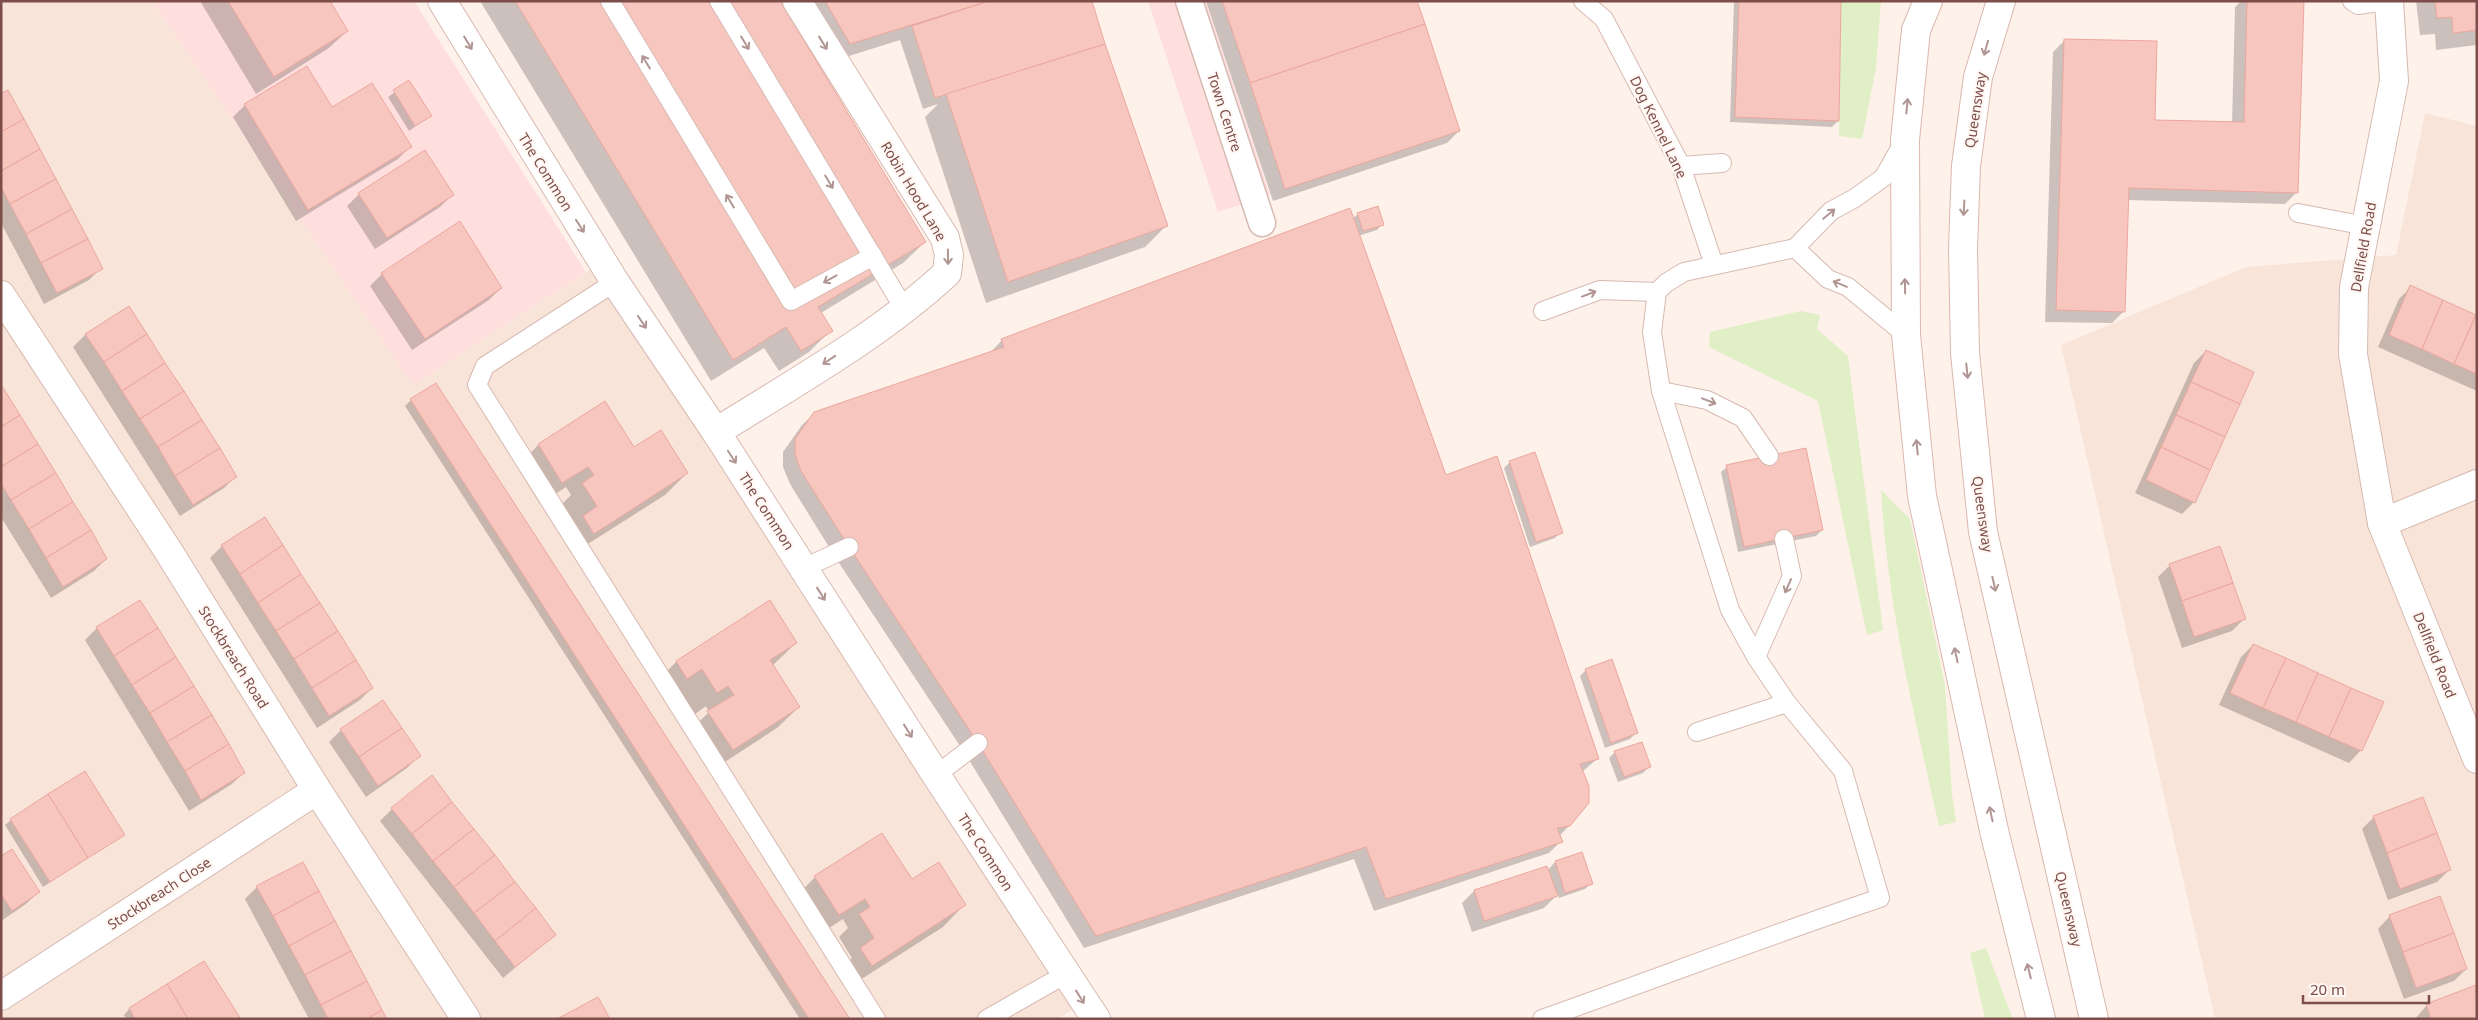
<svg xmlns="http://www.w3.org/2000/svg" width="2478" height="1020" viewBox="0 0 2478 1020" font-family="'Noto Sans',sans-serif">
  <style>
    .residential { fill: #f9e4da }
    .commercial { fill: #ffdfde }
    .grass { fill: #e1efc6 }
    .shadow { fill: #0003 }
    .building { fill: #f7c6bf; stroke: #eba79d }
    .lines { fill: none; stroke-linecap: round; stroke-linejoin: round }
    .service-casing { stroke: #d7bab2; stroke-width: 20 }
    .pedestrian-casing { stroke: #d7bab2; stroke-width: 29 }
    .minor-casing { stroke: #d7bab2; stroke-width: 30 }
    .secondary-casing { stroke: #dbb7af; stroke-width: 30 }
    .service { stroke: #fff; stroke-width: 18 }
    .pedestrian { stroke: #fff; stroke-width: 26 }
    .minor { stroke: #fff; stroke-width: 28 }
    .secondary { stroke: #fff; stroke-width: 28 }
    .oneway { stroke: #b19592 }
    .labels { text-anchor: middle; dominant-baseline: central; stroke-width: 4.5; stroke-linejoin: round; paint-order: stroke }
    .street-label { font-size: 14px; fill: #7d4e49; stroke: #fff7f3 }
  </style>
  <rect width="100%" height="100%" fill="#fef1ea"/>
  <!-- residential -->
  <g class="residential">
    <path d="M1,1H152L413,385L603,261L1084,1004L1056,1019H1Z"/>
    <path d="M2425,113L2477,126V1019H2215L2061,345L2246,267L2396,255Z"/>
  </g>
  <!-- commercial -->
  <g class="commercial">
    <path d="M152,1H414L586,272L413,385Z"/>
    <path d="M1148,1H1206L1270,195L1218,212Z"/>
  </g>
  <!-- grass -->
  <g class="grass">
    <path d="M1841,1H1881L1876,68L1862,139L1839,136Z"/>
    <path d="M1801,311L1820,315L1817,329L1848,356L1883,630L1867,635L1818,401L1709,347L1710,332Z"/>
    <path d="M1881,490L1910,519L1945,685L1952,794L1956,822L1939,826C1914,714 1887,605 1881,490Z"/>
    <path d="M1986,948L2013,1019H1985L1970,953Z"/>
  </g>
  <!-- shadow -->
  <g class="shadow">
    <path d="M200,1H328L347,31L329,48L256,94Z"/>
    <path d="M480,1H779L925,242L903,263L821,313L831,330L809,352L779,371L764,348L711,381Z"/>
    <path d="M798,1H1090L1167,225L1145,247L986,303L925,117L938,104L923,109L900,40L833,61Z"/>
    <path d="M1206,1H1414L1459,131L1447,143L1273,201Z"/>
    <path d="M1734,1H1840L1838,121L1832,127L1730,122Z"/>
    <path d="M2241,1H2303L2297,192L2285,204L2127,200L2124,311L2112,323L2045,322L2053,52L2065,40L2154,121L2232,123L2235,7Z"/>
    <path d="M2416,1H2477V45L2436,50L2435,34L2420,35Z"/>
    <path d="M409,82L431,115L409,131L388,97Z"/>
    <path d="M1,95L101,268L89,280L44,304L1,223Z"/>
    <path d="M245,105L332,109L410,147L398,159L296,221L233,117Z"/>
    <path d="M359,194L452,195L440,207L375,249L347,206Z"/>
    <path d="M1358,214L1382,224L1377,230L1358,236L1445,476L1597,759L1582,772L1570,825L1559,836L1561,841L1549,853L1374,911L1354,859L1084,948L966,755L837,560L790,484L783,467V452L802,425L815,413L990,353L1002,340L1352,219Z"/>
    <path d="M382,274L501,288L489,300L412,350L370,286Z"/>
    <path d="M2411,287L2477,316V391L2378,347L2399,299Z"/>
    <path d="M129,307L236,476L224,488L180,516L73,347L85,335Z"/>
    <path d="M2206,351L2194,502L2182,514L2135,493L2194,363Z"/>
    <path d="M1,388L106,559L94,571L51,598L1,517Z"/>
    <path d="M411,400L848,1019H800L405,406Z"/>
    <path d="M605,403L634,449L687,473L665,495L572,554L562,538L575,526L561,505L571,495L566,487L540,504L517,467L538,445Z"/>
    <path d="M1510,462L1561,532L1555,538L1530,547L1504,468Z"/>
    <path d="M1727,467L1822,530L1816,536L1738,552L1721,472Z"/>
    <path d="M222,546L372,688L360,700L317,728L210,558Z"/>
    <path d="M2170,565L2244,619L2232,631L2182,648L2158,577Z"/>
    <path d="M140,602L244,772L232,784L189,811L85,640L97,628Z"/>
    <path d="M796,643L772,666L799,707L777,728L711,771L687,734L709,712L706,706L695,714L680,690L665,699L655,683L676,662Z"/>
    <path d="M2253,645L2361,750L2349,763L2219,705L2241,657Z"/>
    <path d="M1586,670L1636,733L1630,739L1605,748L1580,676Z"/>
    <path d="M341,730L419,756L407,768L366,797L329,742Z"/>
    <path d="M1615,752L1649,767L1643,773L1618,782L1609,758Z"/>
    <path d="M392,809L554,935L503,978L380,821Z"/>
    <path d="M2374,817L2449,870L2437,882L2388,900L2362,829Z"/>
    <path d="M11,820L123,834L43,887L5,825Z"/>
    <path d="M1582,854L1591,883L1585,889L1559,898L1558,894L1544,908L1472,932L1462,903L1474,891L1548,870L1555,862Z"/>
    <path d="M1,857L38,892L26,904L1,921Z"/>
    <path d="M815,877L911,881L964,905L943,927L849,987L839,970L852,958L839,937L848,928L843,919L817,936L794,899Z"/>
    <path d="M257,887L385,1019H309L245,899Z"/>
    <path d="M2390,916L2466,969L2454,981L2404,999L2378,929Z"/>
    <path d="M204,962L239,1019H126L124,1015L129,1009Z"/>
    <path d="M2475,987L2477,1019H2415L2427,1005Z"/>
  </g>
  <!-- building -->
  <g class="building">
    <path d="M228,1H330L348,31L274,77Z"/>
    <path d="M515,1H780L926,242L818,307L833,331L801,351L786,327L733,360Z"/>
    <path d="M825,1H989L850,44Z"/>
    <path d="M989,1H1092L1105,44L935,98L912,26Z"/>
    <path d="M1222,1H1417L1425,24L1250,83Z"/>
    <path d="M1739,1H1841L1839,121L1735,117Z"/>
    <path d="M2247,1H2304L2298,193L2129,188L2125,312L2056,310L2064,39L2157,41L2155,120L2244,122Z"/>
    <path d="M2435,1H2477V30L2453,33L2452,17L2437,18Z"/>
    <path d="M1425,24L1460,131L1285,189L1250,83Z"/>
    <path d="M1105,44L1168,226L1008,282L946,94Z"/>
    <path d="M307,66L332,107L372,83L412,147L308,210L244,104Z"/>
    <path d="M409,80L432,116L415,126L393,90Z"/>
    <path d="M8,90L24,119L1,132V93Z"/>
    <path d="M24,119L40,149L1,171V132Z"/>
    <path d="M40,149L56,179L10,204L1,187V171Z"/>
    <path d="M425,150L454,195L387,238L358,193Z"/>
    <path d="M56,179L72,209L26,234L10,204Z"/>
    <path d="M1378,206L1384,225L1363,231L1357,213Z"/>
    <path d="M1350,208L1446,475L1497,456L1599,759L1580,764L1589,786V803L1570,826L1557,828L1563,842L1386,899L1366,847L1096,936L978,743L849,547L801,471L795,454V439L814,412L1004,347L1001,339Z"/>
    <path d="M72,209L88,239L41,263L26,234Z"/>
    <path d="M460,221L502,288L425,339L381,273Z"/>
    <path d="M88,239L103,269L57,293L41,263Z"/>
    <path d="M2410,285L2443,300L2422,349L2389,335Z"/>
    <path d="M2443,300L2476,315L2454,364L2422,349Z"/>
    <path d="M129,306L147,334L104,362L85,334Z"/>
    <path d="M2476,315H2477V374L2454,364Z"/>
    <path d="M147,334L165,363L122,391L104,362Z"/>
    <path d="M2206,350L2254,372L2240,404L2191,382Z"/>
    <path d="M165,363L184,391L140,419L122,391Z"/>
    <path d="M2191,382L2240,404L2225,437L2176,415Z"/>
    <path d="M436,383L850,1019H809L410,399Z"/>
    <path d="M2,386L20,415L1,427V387Z"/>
    <path d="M184,391L202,420L158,447L140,419Z"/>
    <path d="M605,401L634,447L661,430L688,473L594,534L583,516L597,506L582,483L594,475L588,467L562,483L538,444Z"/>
    <path d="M20,415L38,444L1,467V427Z"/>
    <path d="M2176,415L2225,437L2210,470L2161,447Z"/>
    <path d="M202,420L220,448L175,476L158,447Z"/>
    <path d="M38,444L56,473L11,500L1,484V467Z"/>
    <path d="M2161,447L2210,470L2195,503L2146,480Z"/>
    <path d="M220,448L237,477L193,505L175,476Z"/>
    <path d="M1806,448L1823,530L1744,547L1726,465Z"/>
    <path d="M1535,452L1563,533L1536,542L1509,461Z"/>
    <path d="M56,473L73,502L29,529L11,500Z"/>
    <path d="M73,502L91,530L46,558L29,529Z"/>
    <path d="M265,517L283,545L240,574L221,545Z"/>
    <path d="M91,530L107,559L63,587L46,558Z"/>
    <path d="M283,545L301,574L258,603L240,574Z"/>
    <path d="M2220,546L2233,583L2182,601L2169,564Z"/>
    <path d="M301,574L320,603L276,631L258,603Z"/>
    <path d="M2233,583L2246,619L2194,637L2182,601Z"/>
    <path d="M140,600L158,628L114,656L96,627Z"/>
    <path d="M770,600L797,643L770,660L800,707L733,750L707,711L734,695L728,686L717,693L702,669L687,679L676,661Z"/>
    <path d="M320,603L338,631L294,659L276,631Z"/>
    <path d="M158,628L176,657L132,685L114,656Z"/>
    <path d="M338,631L356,660L312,688L294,659Z"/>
    <path d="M2253,644L2286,658L2263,708L2230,693Z"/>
    <path d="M176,657L194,686L150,713L132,685Z"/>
    <path d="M2286,658L2318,673L2296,722L2263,708Z"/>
    <path d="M1612,659L1638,733L1611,743L1585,669Z"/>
    <path d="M356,660L373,688L329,716L312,688Z"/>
    <path d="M2318,673L2351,688L2329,737L2296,722Z"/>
    <path d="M194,686L212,715L167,742L150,713Z"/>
    <path d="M2351,688L2384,702L2362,751L2329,737Z"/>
    <path d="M383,700L402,728L359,757L340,729Z"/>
    <path d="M212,715L229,744L185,771L167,742Z"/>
    <path d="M402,728L421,756L378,786L359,757Z"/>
    <path d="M1642,742L1651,767L1624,777L1614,751Z"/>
    <path d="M229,744L245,773L201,800L185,771Z"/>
    <path d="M85,771L125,835L88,858L48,794Z"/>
    <path d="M432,775L452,802L412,834L391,808Z"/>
    <path d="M48,794L88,858L50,882L10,819Z"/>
    <path d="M2423,797L2437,833L2387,853L2373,816Z"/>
    <path d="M452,802L474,829L433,861L412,834Z"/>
    <path d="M474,829L495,855L454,887L433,861Z"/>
    <path d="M882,833L912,879L939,862L966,905L872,966L860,948L874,938L859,914L870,907L865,899L839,915L814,876Z"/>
    <path d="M2437,833L2451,870L2400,889L2387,853Z"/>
    <path d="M12,849L40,892L12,911L1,894V856Z"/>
    <path d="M1582,852L1593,884L1565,893L1555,861Z"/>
    <path d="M495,855L515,882L474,913L454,887Z"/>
    <path d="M303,862L319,891L273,916L256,886Z"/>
    <path d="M1547,866L1558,896L1484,921L1474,890Z"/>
    <path d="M515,882L536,908L495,941L474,913Z"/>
    <path d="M319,891L335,921L289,946L273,916Z"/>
    <path d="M2440,896L2454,933L2403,952L2389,915Z"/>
    <path d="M536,908L556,935L515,967L495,941Z"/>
    <path d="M335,921L351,951L305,975L289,946Z"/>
    <path d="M2454,933L2467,969L2416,988L2403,952Z"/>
    <path d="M351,951L367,981L321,1005L305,975Z"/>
    <path d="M204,961L241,1019H188L167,984Z"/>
    <path d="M367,981L382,1010L367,1019H328L321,1005Z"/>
    <path d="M167,984L188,1019H135L129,1008Z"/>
    <path d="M2476,985L2477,1019H2431L2426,1004Z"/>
    <path d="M598,997L610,1019H557Z"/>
    <path d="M382,1010L387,1019H367Z"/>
  </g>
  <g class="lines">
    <defs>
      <g id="service">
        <path d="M610,1L791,301L873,256"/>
        <path d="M719,1L905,310"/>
        <path d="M1583,1L1604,19L1681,166L1714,265"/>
        <path d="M2352,1L2358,5L2386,1"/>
        <path d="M1681,166L1722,163"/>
        <path d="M2298,213L2366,226"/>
        <path d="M1795,248L1828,279L1848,287L1906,335"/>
        <path d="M615,282L485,366L477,385L876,1019"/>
        <path d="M1543,311L1600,290L1657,292"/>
        <path d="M1661,391L1707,400L1743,418L1769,456"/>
        <path d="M804,568L849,547"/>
        <path d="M1756,657L1792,576L1784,539"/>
        <path d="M1697,732L1787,703"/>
        <path d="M936,775L978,743"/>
        <path d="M987,1019L1066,974"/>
        <path d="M1542,1019C1655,979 1767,936 1880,898L1843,771L1787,703L1756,657L1730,610L1661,391L1652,332L1657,292L1666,283L1684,272L1795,248L1831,211L1855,198L1884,177L1903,143"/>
      </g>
      <path id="pedestrian" d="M1189,1L1262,223"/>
      <g id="minor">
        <path d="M442,1L615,282L716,432L936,775L1096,1019"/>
        <path d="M2389,1L2394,81L2354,287L2353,354L2382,523L2477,759"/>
        <path d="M1,295L167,549L317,790L466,1019"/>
        <path d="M716,432C794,383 879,336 947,273L949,255L945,238L797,1"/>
        <path d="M2382,523L2477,484"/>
        <path d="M1,996L317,790"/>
      </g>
      <g id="secondary">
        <path d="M1928,1L1916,30L1905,140L1906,335L1922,496L1995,835L2041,1019"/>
        <path d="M2001,1L1978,77L1966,166L1963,248L1965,353L1983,532L2094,1019"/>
      </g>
    </defs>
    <!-- service casing -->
    <use href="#service" class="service-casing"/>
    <!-- pedestrian casing -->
    <use href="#pedestrian" class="pedestrian-casing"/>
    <!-- minor casing -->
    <use href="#minor" class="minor-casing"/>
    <!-- secondary casing -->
    <use href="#secondary" class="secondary-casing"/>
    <!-- service -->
    <use href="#service" class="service"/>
    <!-- pedestrian -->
    <use href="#pedestrian" class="pedestrian"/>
    <!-- minor -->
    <use href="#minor" class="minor"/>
    <!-- secondary -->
    <use href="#secondary" class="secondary"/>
  </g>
  <!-- one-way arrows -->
  <defs><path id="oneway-shaft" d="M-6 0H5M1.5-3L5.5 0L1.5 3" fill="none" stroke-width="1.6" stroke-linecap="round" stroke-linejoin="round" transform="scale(1.25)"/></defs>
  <g class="oneway">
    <use href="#oneway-shaft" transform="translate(468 43) rotate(59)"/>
    <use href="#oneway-shaft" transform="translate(745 43) rotate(59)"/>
    <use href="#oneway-shaft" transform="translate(823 43) rotate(58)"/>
    <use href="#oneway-shaft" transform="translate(1986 48) rotate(106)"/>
    <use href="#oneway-shaft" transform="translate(646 62) rotate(-121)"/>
    <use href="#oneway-shaft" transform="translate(1907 106) rotate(-85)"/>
    <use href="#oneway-shaft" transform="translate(829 182) rotate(59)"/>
    <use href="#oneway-shaft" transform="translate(730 201) rotate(-121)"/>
    <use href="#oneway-shaft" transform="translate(1964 208) rotate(93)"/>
    <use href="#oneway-shaft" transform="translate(1829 214) rotate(-40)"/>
    <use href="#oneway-shaft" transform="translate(580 226) rotate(57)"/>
    <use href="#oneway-shaft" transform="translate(948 257) rotate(89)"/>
    <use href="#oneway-shaft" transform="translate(830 279) rotate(151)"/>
    <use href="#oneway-shaft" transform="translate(1840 284) rotate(-158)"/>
    <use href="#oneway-shaft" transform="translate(1905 286) rotate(-91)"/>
    <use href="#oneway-shaft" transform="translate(1589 294) rotate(-21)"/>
    <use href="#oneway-shaft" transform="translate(642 322) rotate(56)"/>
    <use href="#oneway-shaft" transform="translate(829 360) rotate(146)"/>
    <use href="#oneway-shaft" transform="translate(1967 371) rotate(84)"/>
    <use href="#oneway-shaft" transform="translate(1709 401) rotate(21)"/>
    <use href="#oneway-shaft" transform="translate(1917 447) rotate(-96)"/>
    <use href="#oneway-shaft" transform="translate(732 457) rotate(57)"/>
    <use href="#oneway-shaft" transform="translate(1994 584) rotate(77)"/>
    <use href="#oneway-shaft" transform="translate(1788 586) rotate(114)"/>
    <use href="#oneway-shaft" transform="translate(821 594) rotate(58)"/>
    <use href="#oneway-shaft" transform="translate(1956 655) rotate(-102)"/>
    <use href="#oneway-shaft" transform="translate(908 731) rotate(58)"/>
    <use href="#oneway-shaft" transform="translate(1991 814) rotate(-102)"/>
    <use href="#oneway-shaft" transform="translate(2029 971) rotate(-104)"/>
    <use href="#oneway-shaft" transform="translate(1080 997) rotate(58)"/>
  </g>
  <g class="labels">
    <!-- street labels -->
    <g class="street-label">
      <text transform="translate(1975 110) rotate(-81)">Queensway</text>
      <text transform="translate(1225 112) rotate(72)">Town Centre</text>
      <text transform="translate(1659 127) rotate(64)">Dog Kennel Lane</text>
      <text transform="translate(546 172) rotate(58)">The Common</text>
      <text transform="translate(914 191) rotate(59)">Robin Hood Lane</text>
      <text transform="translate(2363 247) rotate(-80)">Dellfield Road</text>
      <text transform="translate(767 511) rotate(57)">The Common</text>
      <text transform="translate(1983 514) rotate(82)">Queensway</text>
      <text transform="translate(2435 655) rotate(68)">Dellfield Road</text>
      <text transform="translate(234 657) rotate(58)">Stockbreach Road</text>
      <text transform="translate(986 852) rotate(57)">The Common</text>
      <text transform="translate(159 893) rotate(-33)">Stockbreach Close</text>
      <text transform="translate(2069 909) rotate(77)">Queensway</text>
    </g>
  </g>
  <!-- border -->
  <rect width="2478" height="1020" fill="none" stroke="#7d4e49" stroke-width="5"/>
  <!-- scale -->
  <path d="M2303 995v8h126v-8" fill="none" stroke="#7d4e49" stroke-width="2.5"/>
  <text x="2310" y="995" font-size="15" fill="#7d4e49" stroke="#fff7f3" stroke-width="4" paint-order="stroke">20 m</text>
</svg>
